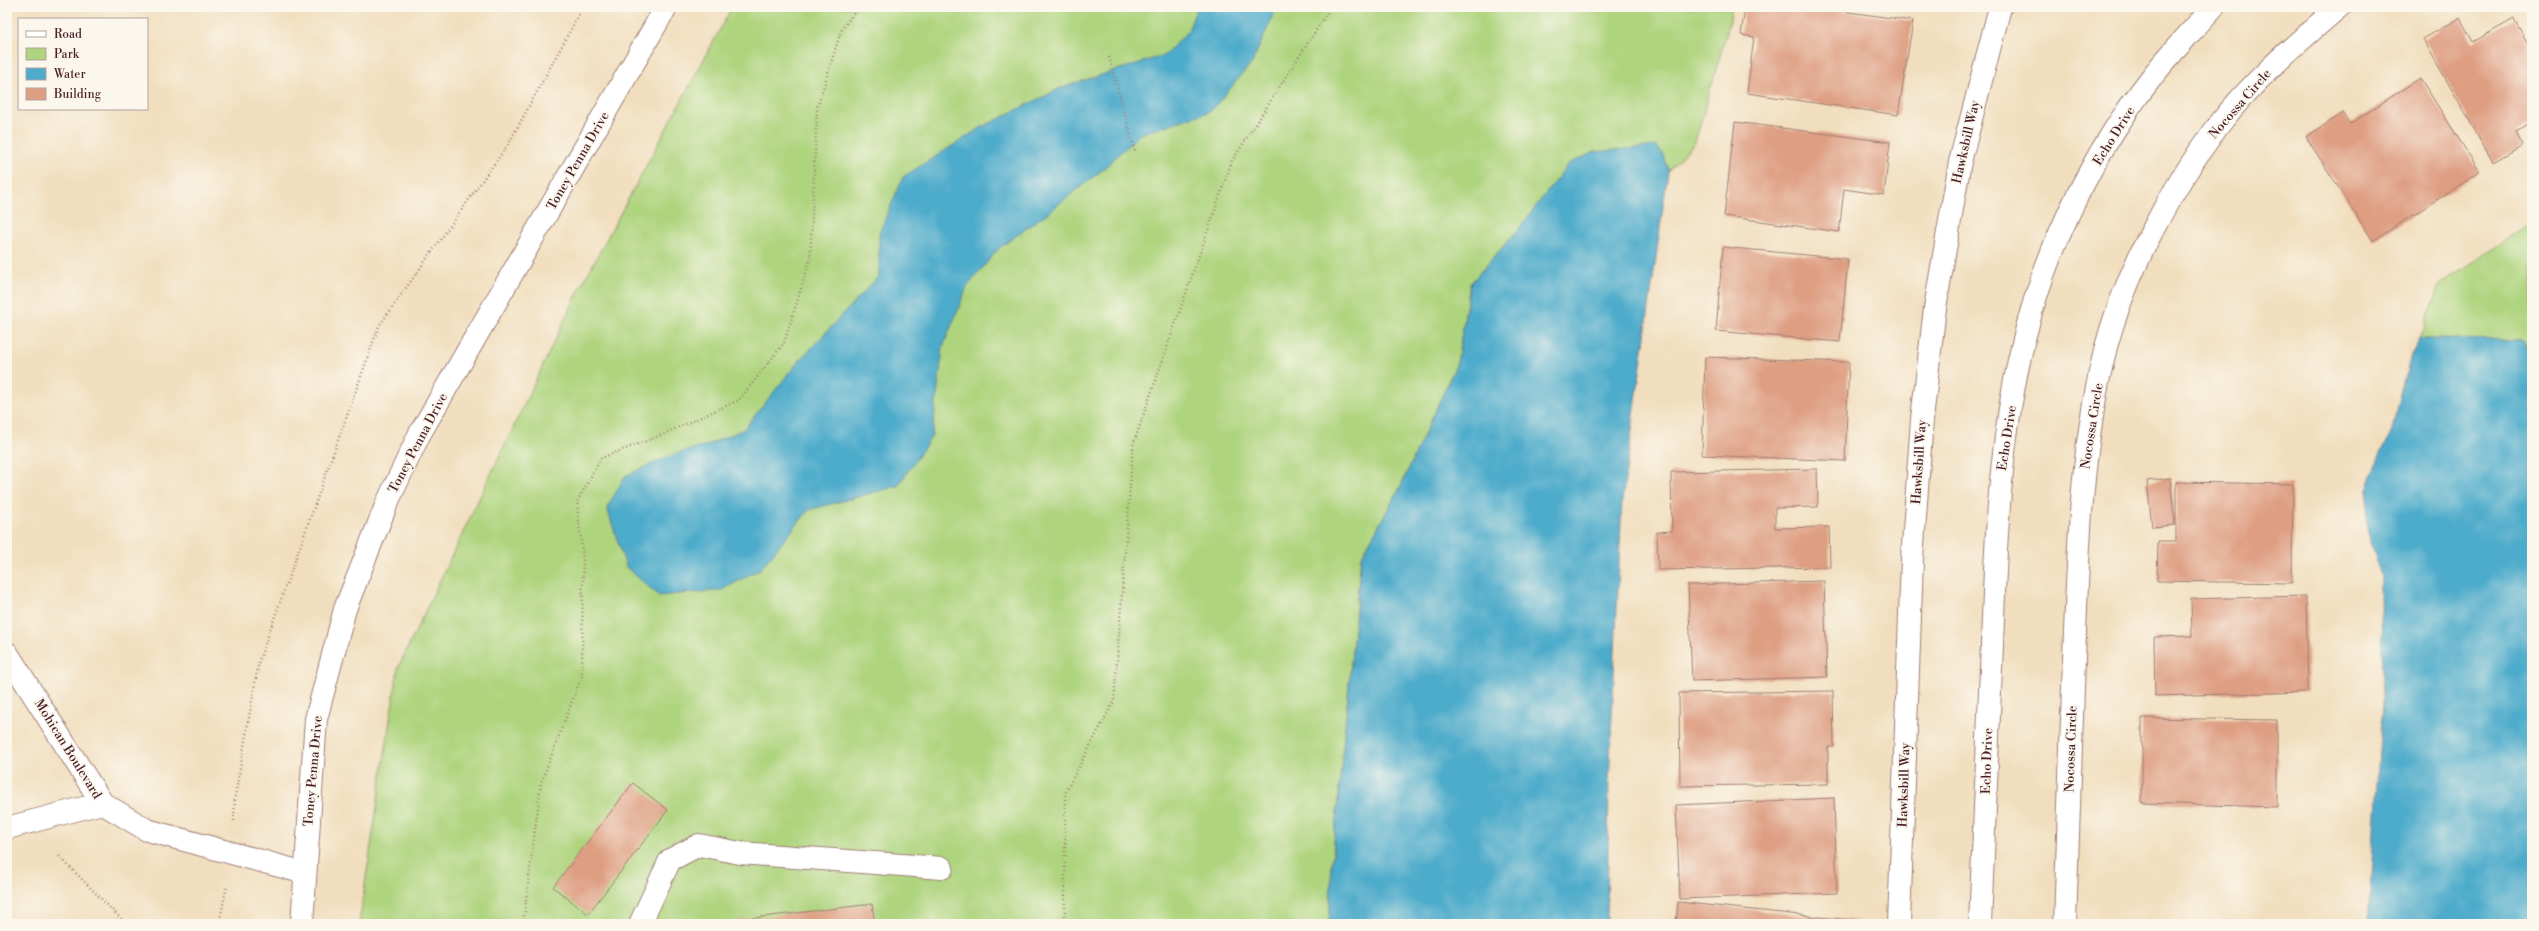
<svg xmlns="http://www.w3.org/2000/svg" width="2539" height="931" viewBox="0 0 2539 931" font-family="'Libre Bodoni',serif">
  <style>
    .green { fill: #aed47e; stroke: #7c7a54 }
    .water { fill: #4dabcb; stroke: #4c657b }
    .building { fill: #de9e82 }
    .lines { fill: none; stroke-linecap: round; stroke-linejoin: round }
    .minor-casing { stroke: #9e7e74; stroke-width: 24 }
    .path { stroke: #9e7e74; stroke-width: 2.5; stroke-dasharray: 1 3; stroke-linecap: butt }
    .minor { stroke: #fff; stroke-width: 22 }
    .labels { text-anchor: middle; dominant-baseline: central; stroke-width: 3.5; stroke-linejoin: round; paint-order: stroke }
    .street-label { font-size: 13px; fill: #4a1f2b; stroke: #fbf7ec }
  </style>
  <rect width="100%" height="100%" fill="#fbf7ec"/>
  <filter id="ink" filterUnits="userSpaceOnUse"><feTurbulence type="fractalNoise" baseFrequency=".025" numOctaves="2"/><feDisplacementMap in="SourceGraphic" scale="8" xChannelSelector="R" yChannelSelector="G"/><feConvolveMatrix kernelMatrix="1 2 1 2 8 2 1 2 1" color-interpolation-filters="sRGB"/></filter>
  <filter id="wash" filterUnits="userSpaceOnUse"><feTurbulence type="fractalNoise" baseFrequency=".012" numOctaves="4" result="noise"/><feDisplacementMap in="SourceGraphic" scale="16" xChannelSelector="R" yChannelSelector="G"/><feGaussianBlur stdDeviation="0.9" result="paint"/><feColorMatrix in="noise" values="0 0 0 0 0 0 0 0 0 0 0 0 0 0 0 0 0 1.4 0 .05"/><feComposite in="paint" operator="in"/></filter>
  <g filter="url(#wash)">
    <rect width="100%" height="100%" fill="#f1debe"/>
    <!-- green -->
    <g class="green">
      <path d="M732,7H1731L1730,21L1695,142L1668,171L1664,155L1518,230L1470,284L1457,363L1400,488L1361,557L1332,864L1329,924H359L398,668L579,290Z"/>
      <path d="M2532,222V361L2523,340L2420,339L2440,285Z"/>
    </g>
    <!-- water -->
    <g class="water">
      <path d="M1197,7H1277L1252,63L1211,111L1140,134L1101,171L1050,211L998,249L967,287L943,347L932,436L898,486L809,510L760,569L722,590L659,596L626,567L607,508L625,476L674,454L707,445L744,429L798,362L879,276V233L903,177L982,127L1063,87L1165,55L1188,31Z"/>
      <path d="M1656,146L1664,155L1668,171L1622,501L1609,781L1607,924H1329L1332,864L1361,557L1400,488L1457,363L1470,284L1518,230L1568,164L1594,152Z"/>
      <path d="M2420,339L2523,340L2532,361V924H2368L2382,704L2381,577L2366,524L2370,477L2392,430L2411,355Z"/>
    </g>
    <g id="blocks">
      <!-- building -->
      <g class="building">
        <path d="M1745,7H1813L1913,21L1898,115L1747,93L1754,37L1741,35Z"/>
        <path d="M2460,18L2473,42L2514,19L2532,51V122L2516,132L2523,145L2493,162L2423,39Z"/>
        <path d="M2420,78L2480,172L2373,241L2306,137L2343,113L2350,124Z"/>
        <path d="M1735,122L1890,142L1884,195L1844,189L1839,232L1724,216Z"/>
        <path d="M1723,247L1848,259L1840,342L1716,331Z"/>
        <path d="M1705,357L1849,362L1845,461L1702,455Z"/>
        <path d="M1817,469L1818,507L1775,508V528L1829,527L1830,567L1658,570L1657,532L1672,531L1671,472Z"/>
        <path d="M2170,478L2175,525L2152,527L2147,481Z"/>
        <path d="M2176,482L2293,484L2292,583L2157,581L2158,541H2176Z"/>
        <path d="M1824,581L1827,677L1692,681L1688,585Z"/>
        <path d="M2306,596L2308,692L2155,696L2154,637L2192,636L2191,599Z"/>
        <path d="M1833,691L1834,747H1828V784L1680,786L1679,693Z"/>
        <path d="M2142,718L2277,720V807L2142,803Z"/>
        <path d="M633,783L668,810L588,914L553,887Z"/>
        <path d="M1834,798L1837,893L1680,899L1676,805Z"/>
        <path d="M1678,902L1856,921L1855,924H1676Z"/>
        <path d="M872,904L875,924H737V920Z"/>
      </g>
    </g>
  </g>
  <g filter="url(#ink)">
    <use href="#blocks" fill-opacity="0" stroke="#9e7e74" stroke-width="1"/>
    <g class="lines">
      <defs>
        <g id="minor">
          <path d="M7,653L102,803L147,830L305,873"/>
          <path d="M7,828L102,803"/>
          <path d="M302,924L316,719L345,609L387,503L419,435L666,7"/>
          <path d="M640,924L670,860L699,845L740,853L942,868"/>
          <path d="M1899,924L1912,559L1922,419L1935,308L1960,162L2000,7"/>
          <path d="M1980,924C1984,831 1988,738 1992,645C1997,506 2002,362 2060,233C2084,177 2117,121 2155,73C2173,51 2194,29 2213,7"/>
          <path d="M2065,924C2068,835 2071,747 2074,658C2078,558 2080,458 2103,359C2122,279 2168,192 2218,126C2252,81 2296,44 2339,7"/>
        </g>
      </defs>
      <!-- minor casing -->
      <use href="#minor" class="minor-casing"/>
      <!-- path -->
      <g class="path">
        <path d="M1109,57L1135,151"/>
        <path d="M234,821L235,797L259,661L379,326L509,143L583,7"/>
        <path d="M59,856L126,924"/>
        <path d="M219,924L227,885"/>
        <path d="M523,924L541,783L582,675L583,560L577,502L601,458L659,436L739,400L784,343L810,260L817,108L841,31L858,7"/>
        <path d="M1065,924V793L1114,701L1133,445L1232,161L1331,7"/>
      </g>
      <!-- minor -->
      <use href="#minor" class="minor"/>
    </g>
  </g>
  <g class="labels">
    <!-- street labels -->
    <g class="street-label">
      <text transform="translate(2240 104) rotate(-49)">Nocossa Circle</text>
      <text transform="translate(2114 136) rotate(-58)">Echo Drive</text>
      <text transform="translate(1966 142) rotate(-77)">Hawksbill Way</text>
      <text transform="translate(578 161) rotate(-60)">Toney Penna Drive</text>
      <text transform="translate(2092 426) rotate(-81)">Nocossa Circle</text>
      <text transform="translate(2007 438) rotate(-81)">Echo Drive</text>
      <text transform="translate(418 443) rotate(-62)">Toney Penna Drive</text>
      <text transform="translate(1919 462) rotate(-86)">Hawksbill Way</text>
      <text transform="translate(68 749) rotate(58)">Mohican Boulevard</text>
      <text transform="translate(2071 749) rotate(-88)">Nocossa Circle</text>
      <text transform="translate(1987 761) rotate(-88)">Echo Drive</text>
      <text transform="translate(313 771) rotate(-85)">Toney Penna Drive</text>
      <text transform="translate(1904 785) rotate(-88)">Hawksbill Way</text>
    </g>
  </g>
  <!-- margin -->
  <rect width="2539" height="931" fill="none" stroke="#fbf7ec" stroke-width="24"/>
  <!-- legend -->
  <rect x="18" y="18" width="130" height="92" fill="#fbf7ec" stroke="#b4a19f"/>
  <rect x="26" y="31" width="20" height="6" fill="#ffffff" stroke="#b4a19f"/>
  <text x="54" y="38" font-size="12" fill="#4a1f2b">Road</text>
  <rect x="26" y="48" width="20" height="12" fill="#aed47e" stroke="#b4a19f"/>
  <text x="54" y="58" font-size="12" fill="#4a1f2b">Park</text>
  <rect x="26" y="68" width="20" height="12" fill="#4dabcb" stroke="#b4a19f"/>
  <text x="54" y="78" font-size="12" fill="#4a1f2b">Water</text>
  <rect x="26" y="88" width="20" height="12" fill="#de9e82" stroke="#b4a19f"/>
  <text x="54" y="98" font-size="12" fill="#4a1f2b">Building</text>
</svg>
